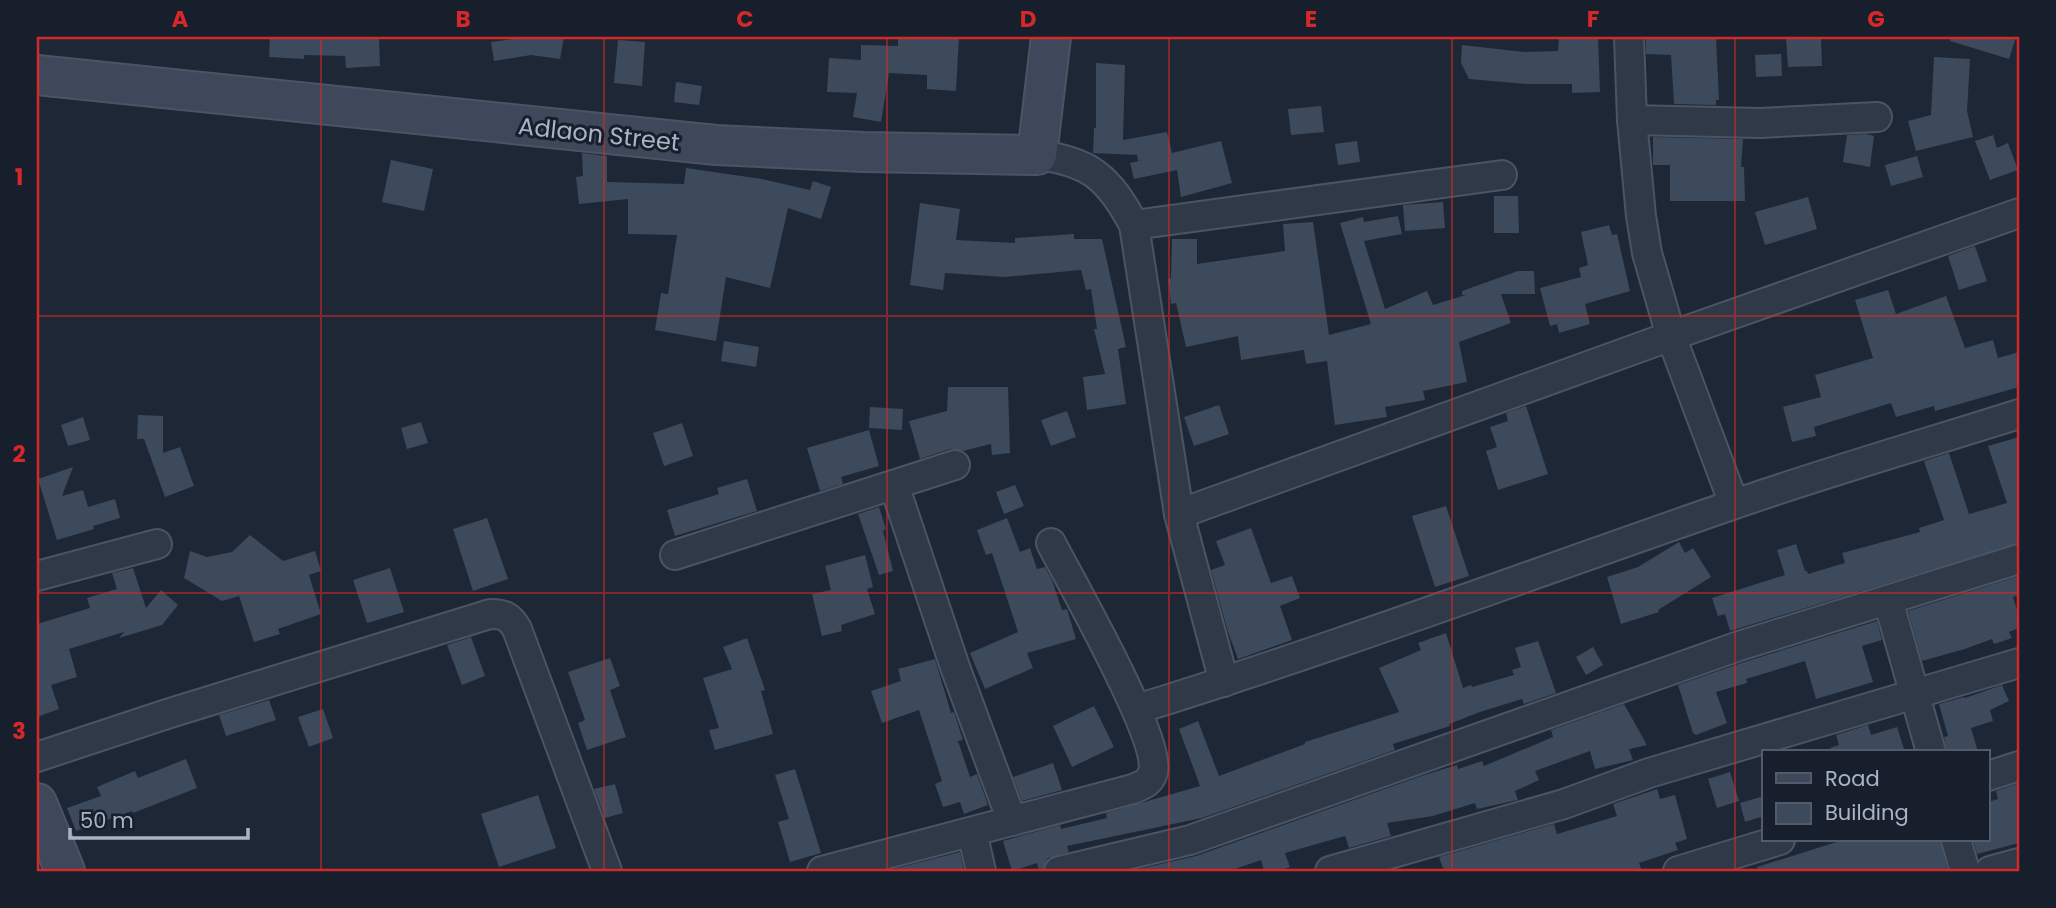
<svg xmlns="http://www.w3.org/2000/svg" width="2056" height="908" viewBox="0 0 2056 908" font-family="Poppins,sans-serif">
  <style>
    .building { fill: #3d4a5c }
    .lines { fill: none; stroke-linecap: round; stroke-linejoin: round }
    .street-casing { stroke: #4b5462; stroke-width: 32 }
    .secondary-casing { stroke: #4b5462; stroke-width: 42 }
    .street { stroke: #303947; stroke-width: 28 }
    .secondary { stroke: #3e485a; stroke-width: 38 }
    .grid { fill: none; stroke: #d62828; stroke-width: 2; stroke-opacity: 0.55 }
    .labels { text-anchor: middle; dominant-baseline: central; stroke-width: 6; stroke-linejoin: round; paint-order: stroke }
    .street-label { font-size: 24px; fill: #aab4c5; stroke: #161f2b }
    .neatline { fill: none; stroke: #d62828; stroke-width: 2.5 }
    .grid-label { font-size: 23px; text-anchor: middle; font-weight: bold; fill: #d62828 }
  </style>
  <rect width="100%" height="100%" fill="#1d2736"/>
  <!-- building -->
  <g class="building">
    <path d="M270,37H379L380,66L346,68L345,56L304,55V59L269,57Z"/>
    <path d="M528,37H564L560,59L531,55L494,61L491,42Z"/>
    <path d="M898,37H959L956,91L927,89V75L889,73L881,122L853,117L857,93L827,92L829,58L861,60V45L898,46Z"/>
    <path d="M1559,37H1598L1600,92L1572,93V84H1527L1469,79L1461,63L1462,45L1524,52L1558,51Z"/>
    <path d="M1646,37H1716L1719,100H1716V105L1674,104L1671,55L1646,54Z"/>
    <path d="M1786,37H1821L1822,66L1788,67Z"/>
    <path d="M1951,37H2016L2009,59L1950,41Z"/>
    <path d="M618,40L645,42L642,86L614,83Z"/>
    <path d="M1781,54L1782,76L1756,77L1755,55Z"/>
    <path d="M1934,57L1970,59L1967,111L1973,137L1916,151L1908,121L1931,115Z"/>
    <path d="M1096,63L1125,65L1123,140L1167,132L1172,153L1221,141L1232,183L1181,197L1177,170L1134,179L1130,163L1148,159L1138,161L1137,155L1093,153L1094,128H1096Z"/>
    <path d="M676,82L702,86L699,105L674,102Z"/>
    <path d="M1321,106L1324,132L1291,135L1288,109Z"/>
    <path d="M1866,134L1874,136L1870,167L1843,162L1847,135Z"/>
    <path d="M1993,135L1997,148L2008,143L2018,170L1990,180L1975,141Z"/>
    <path d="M1653,137L1743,139L1741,167H1744L1745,201H1670V165H1653Z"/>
    <path d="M1357,141L1360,162L1338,165L1335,144Z"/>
    <path d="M582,153L607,156V182L684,184L686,168L762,179L810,190L813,181L831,187L821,219L788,208L770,288L726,277L716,341L655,330L661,293L668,294L677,235L628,234V199L579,204L576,177L583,176Z"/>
    <path d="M1917,156L1923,177L1891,186L1885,165Z"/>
    <path d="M391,160L433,169L424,211L382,202Z"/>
    <path d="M1494,196H1518L1519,233H1494Z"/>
    <path d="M1808,197L1817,229L1765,245L1755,212Z"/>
    <path d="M1443,202L1445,228L1405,231L1403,205Z"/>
    <path d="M920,203L960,209L956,240L1015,243V238L1074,234V239H1102L1126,347L1118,349L1126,404L1087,410L1083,377L1105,374L1094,329H1097L1091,289L1086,290L1081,270L1005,277L945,273L943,290L910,285Z"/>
    <path d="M1398,216L1402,234L1364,241L1385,309L1427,291L1433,305L1466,295H1462V291L1518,271H1534L1535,294H1501L1511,323L1459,342L1467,382L1423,391L1425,400L1385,407L1387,417L1335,425L1327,361L1306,364L1304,350L1241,360L1238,336L1186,347L1176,303L1171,304L1168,279L1171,278L1172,239H1197V264L1285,251L1283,224L1313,222L1329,335L1371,324L1340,223L1363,217L1364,222Z"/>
    <path d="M1609,225L1612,235L1617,234L1630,291L1585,304L1590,324L1559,333L1557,324L1550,326L1540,288L1581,277L1579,268L1588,265L1581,232Z"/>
    <path d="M1975,246L1987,281L1959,290L1948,256Z"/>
    <path d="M1888,290L1896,314L1946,296L1965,348L1993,340L1998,358L2019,352V387L1935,411L1934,406L1896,417L1891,403L1814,427L1816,436L1792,442L1783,407L1821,397L1815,375L1873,358L1855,300Z"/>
    <path d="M724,341L759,347L756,367L721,361Z"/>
    <path d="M948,387H1008L1010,453L992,455L991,444L963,451L950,449L920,459L909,421L947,411Z"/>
    <path d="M1219,405L1229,434L1194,446L1184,417Z"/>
    <path d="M1526,406L1548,474L1498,490L1486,451L1497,447L1490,427L1508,421L1506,413Z"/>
    <path d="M870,407L903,409L902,430L869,428Z"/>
    <path d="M1067,411L1076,437L1051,446L1041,420Z"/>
    <path d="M138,415L163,416V453L180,447L194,486L165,497L144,439H137Z"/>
    <path d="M83,417L90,440L68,446L61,425Z"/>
    <path d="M421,422L428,443L407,449L401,428Z"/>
    <path d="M682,423L693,456L664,466L653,433Z"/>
    <path d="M869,430L879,466L841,477L843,484L820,491L807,448Z"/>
    <path d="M2019,437V543L1730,631L1725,614L1718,616L1712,598L1785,575L1777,550L1796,544L1805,571H1807L1808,574L1845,563L1842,553L1920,532L1919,528L1944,520L1924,461L1949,453L1969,514L2007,503L1988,446Z"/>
    <path d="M73,467L62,496L83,490L88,507L115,499L120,518L93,526L94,529L57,540L38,479Z"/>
    <path d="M747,479L757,511L675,536L667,510L719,494L717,488Z"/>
    <path d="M1015,485L1024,506L1004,514L996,492Z"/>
    <path d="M1446,506L1469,576L1435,587L1412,516Z"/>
    <path d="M879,507L886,529L883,531L893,571L879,575L858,514Z"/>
    <path d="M487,518L508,579L473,591L453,529Z"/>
    <path d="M1007,518L1020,552L1030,548L1037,569L1045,567L1052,580L1062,610L1067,609L1076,639L1027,653L1033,668L985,689L970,653L1018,632L992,553L986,555L977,530Z"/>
    <path d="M1251,528L1271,583L1292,576L1300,598L1280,606L1292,640L1238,659L1228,632L1211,570L1225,565L1216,541Z"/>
    <path d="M250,535L283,561L315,551L321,571L309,575L321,614L278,629L280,634L254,642L239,596L222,601L184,578L190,551L207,557L232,552Z"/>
    <path d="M1679,542L1685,553L1693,548L1711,577L1658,610L1659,612L1621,624L1607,577L1638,567Z"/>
    <path d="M865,555L873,587L867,589L875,614L841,625L842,631L822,636L812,594L831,590L825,566Z"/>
    <path d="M133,568L146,608L161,590L178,605L162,625L119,638L124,632L69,649L77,677L51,685L59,709L37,717V624L90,608L87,598L117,589L112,573Z"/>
    <path d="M390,568L404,612L367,623L353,580Z"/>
    <path d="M2019,576V595L2013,597L2019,616V628L2009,632L2012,638L1994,644L1992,639L1965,649L1922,661L1908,611Z"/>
    <path d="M1877,621L1882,640L1862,646L1873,682L1816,699L1805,661L1746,679L1747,683L1716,692L1727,723L1696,735L1693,733L1678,685L1744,662Z"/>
    <path d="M1446,633L1463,688L1471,685L1472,687L1514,675L1512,670L1521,667L1515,648L1538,641L1556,693L1524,704L1522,699L1480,712L1449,724L1450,726L1393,744L1395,750L1202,818L1067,846L1069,852L1048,858L1043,871H1039L1037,863L1012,871L1003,841L1060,825L1061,829L1107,818L1106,813L1200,786L1179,729L1198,721L1219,776L1305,744V742L1399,712L1379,668L1421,650L1418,643Z"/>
    <path d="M471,637L485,676L462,685L447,645Z"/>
    <path d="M747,638L765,690L761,691L773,734L715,750L709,730L719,728L703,678L732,669L723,647Z"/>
    <path d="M1593,647L1603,665L1586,675L1576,657Z"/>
    <path d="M610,658L620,686L610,690L626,737L587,750L578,723L585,720L568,672Z"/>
    <path d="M935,659L951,713L954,712L963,740L958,741L970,777L977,774L988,805L964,814L960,802L943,807L935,784L942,781L919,710L882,723L871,691L901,681L898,669Z"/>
    <path d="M2002,685L2009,701L1990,710L1993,721L1971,728L1978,752H1947L1944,737L1948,736L1939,704L1964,697L1965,698Z"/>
    <path d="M269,700L276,720L226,736L219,715Z"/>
    <path d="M1624,704L1647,745L1629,749L1633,760L1595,769L1590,751L1535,771L1539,780L1515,791L1518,800L1477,809L1475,803L1433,816L1387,823L1391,836L1349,848L1345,836L1285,853L1290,867L1278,871H1264L1261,860L1229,871H1130L1196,856L1427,774L1457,765L1458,769L1482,761L1484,766L1553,737L1551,730Z"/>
    <path d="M1094,706L1114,747L1072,767L1053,726Z"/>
    <path d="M323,709L333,738L309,747L298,717Z"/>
    <path d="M1868,725L1871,735L1897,727L1905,752H1831L1830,748L1839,745L1836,735Z"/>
    <path d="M186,759L197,788L133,813L132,811L76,831L67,808L101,796L97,787L135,771L138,778Z"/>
    <path d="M1053,763L1062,790L1022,801L1013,777Z"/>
    <path d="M795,769L821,853L790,862L778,822L789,819L775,775Z"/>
    <path d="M1730,772L1739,801L1717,808L1708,779Z"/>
    <path d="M2019,783V843L1977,854L1973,840H1988V802L1998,799L1996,791Z"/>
    <path d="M615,784L623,813L605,818L594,789Z"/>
    <path d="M1657,789L1660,799L1675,795L1687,839L1675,843L1678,850L1639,863L1642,871H1444L1439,857L1554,824L1557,834L1617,816L1613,804Z"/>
    <path d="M538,795L556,848L499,867L481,814Z"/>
    <path d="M1764,796V816L1745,822L1740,803Z"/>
    <path d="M1843,840H1940L1948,871H1758L1757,867Z"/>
    <path d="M960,852L964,871H886Z"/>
  </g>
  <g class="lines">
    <defs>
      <g id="street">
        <path d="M1629,37L1632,120L1641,216L1647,253L1671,336L1734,504"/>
        <path d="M1632,120L1760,123L1877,117"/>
        <path d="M1037,155C1090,161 1109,178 1134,225L1179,514L1224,682"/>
        <path d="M1134,225L1502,175"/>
        <path d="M894,485L955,667L1012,821"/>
        <path d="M1179,514L1671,336L2019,213"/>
        <path d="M675,555L955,465"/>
        <path d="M37,576L157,544"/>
        <path d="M1888,600L1931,752"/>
        <path d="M1137,709C1338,647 1534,573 1732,505C1827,472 1924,444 2019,414"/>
        <path d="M37,757L167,714L490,614C505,614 510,617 517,629L607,871"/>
        <path d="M1988,776L2019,766"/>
        <path d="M972,832L981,871"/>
        <path d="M1956,840L1965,871"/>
        <path d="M822,871L1133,789C1142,785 1150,783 1153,772C1161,738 1071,582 1051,543"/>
        <path d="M1059,871L1190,840L1739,646L2019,559"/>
        <path d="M1330,871L1564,804L1649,773L2019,663"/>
        <path d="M1678,871L1780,840"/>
        <path d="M1990,871L2019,863"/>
      </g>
      <g id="secondary">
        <path d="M37,75L716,145L864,152L1037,155L1051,37"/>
        <path d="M37,803L65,871"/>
      </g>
    </defs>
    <!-- street casing -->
    <use href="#street" class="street-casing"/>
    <!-- secondary casing -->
    <use href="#secondary" class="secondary-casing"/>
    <!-- street -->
    <use href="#street" class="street"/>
    <!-- secondary -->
    <use href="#secondary" class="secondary"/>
  </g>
  <!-- grid -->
  <path class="grid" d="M321,37V871M604,37V871M887,37V871M1169,37V871M1452,37V871M1735,37V871M37,316H2019M37,593H2019"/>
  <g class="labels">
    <!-- street labels -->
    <g class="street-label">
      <text transform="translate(599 134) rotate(6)">Adlaon Street</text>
    </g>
  </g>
  <!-- border -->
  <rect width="2056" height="908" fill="none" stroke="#161f2b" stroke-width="77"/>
  <!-- legend -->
  <rect x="1762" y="750" width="228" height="91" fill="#161f2b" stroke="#515b69" stroke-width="2"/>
  <rect x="1776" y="773" width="35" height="10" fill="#3e485a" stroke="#515b69" stroke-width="2"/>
  <text x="1825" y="786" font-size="21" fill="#aab4c5">Road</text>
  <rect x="1776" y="803" width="35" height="21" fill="#3d4a5c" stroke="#515b69" stroke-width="2"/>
  <text x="1825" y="820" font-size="21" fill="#aab4c5">Building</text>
  <!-- scale -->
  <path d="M70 828v10h178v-10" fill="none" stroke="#aab4c5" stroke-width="3.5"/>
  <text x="80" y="828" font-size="21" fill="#aab4c5" stroke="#161f2b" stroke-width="5" paint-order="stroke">50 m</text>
  <rect x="38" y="38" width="1980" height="832" class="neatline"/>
  <g class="grid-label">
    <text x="180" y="27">A</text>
    <text x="463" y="27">B</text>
    <text x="745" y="27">C</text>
    <text x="1028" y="27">D</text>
    <text x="1311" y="27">E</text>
    <text x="1593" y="27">F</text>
    <text x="1876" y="27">G</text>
    <text x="19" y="185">1</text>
    <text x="19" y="462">2</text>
    <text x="19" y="739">3</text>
  </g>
</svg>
